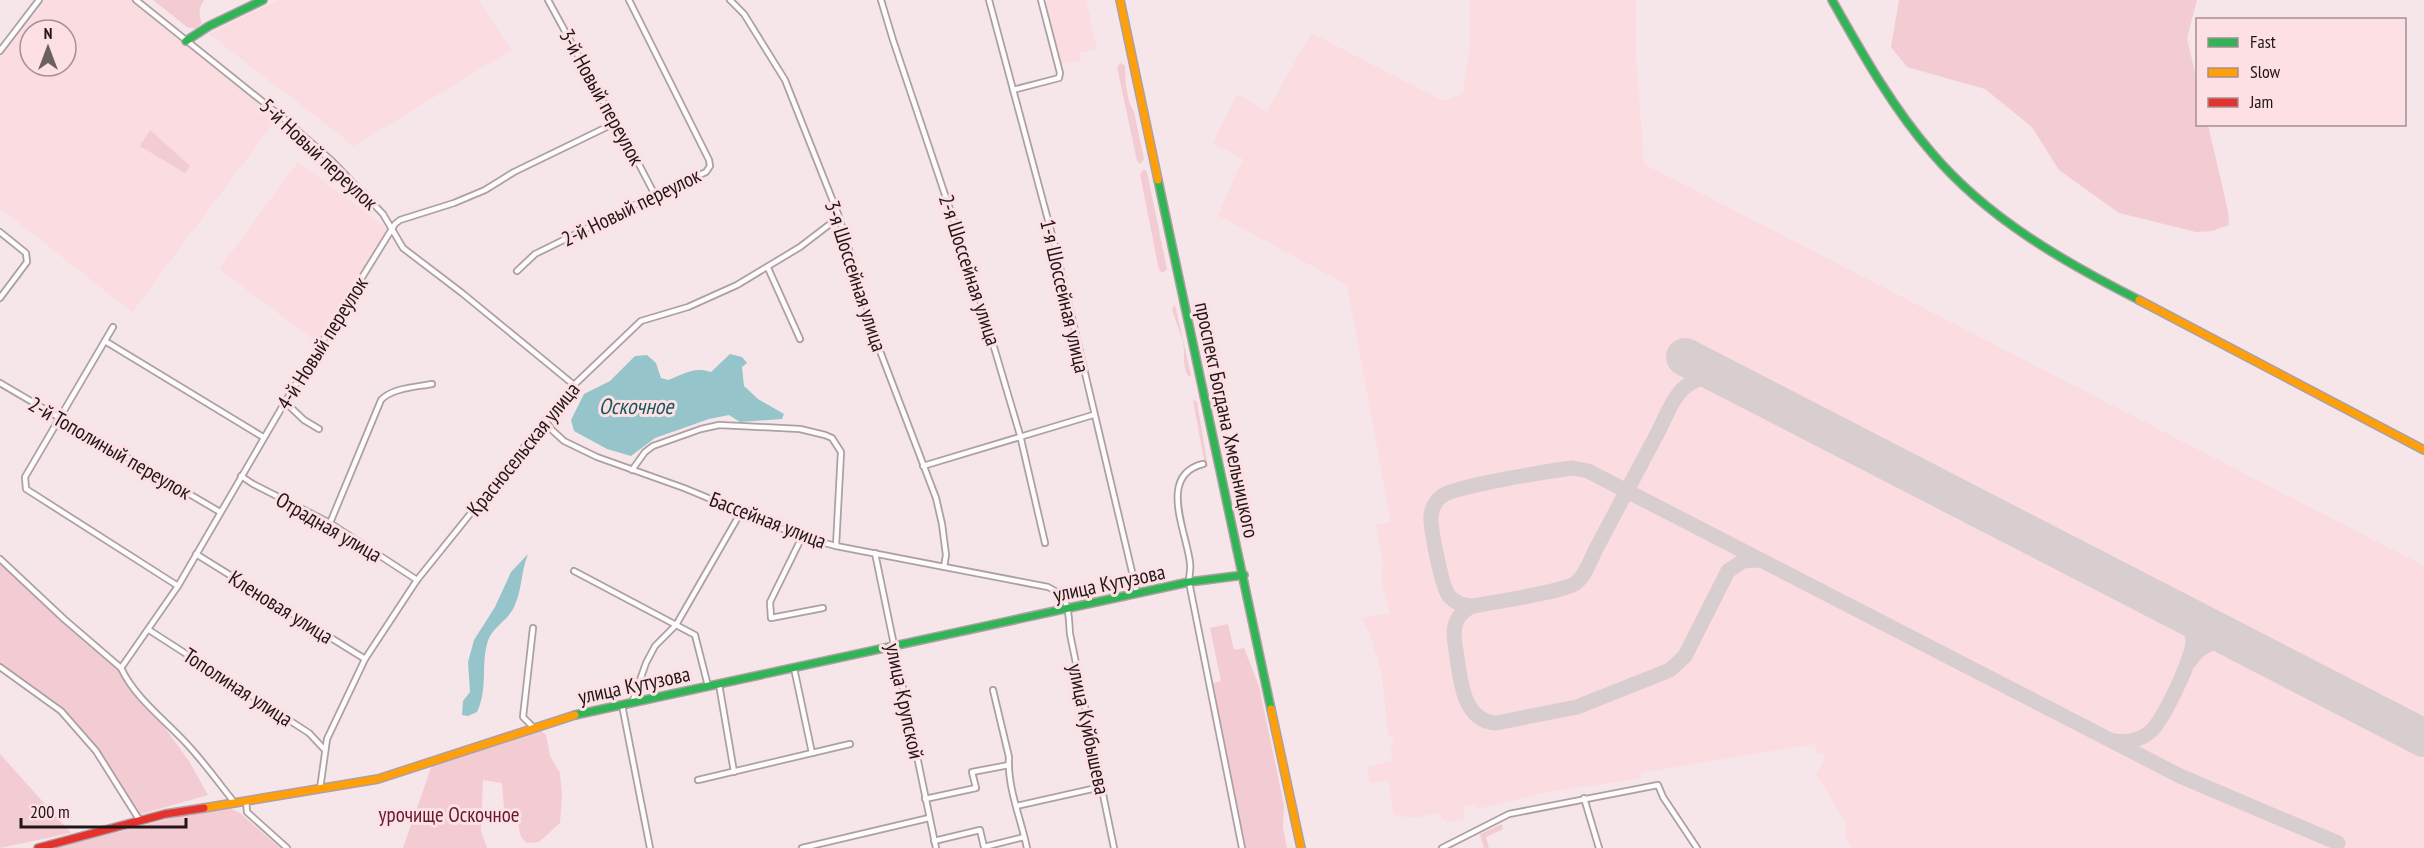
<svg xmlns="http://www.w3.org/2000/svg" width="2424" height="848" viewBox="0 0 2424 848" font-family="'PT Sans Narrow',sans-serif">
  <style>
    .built { fill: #fadce1; fill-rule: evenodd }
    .green { fill: #f3cbd2 }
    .water { fill: #95c4cb }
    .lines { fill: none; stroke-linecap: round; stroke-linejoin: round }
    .taxiway { stroke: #d8ced0; stroke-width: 15 }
    .runway { stroke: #d8ced0; stroke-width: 38 }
    .street-casing { stroke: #aca0a2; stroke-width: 8 }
    .fast-casing { stroke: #aca0a2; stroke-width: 10 }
    .slow-casing { stroke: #aca0a2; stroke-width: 10 }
    .jam-casing { stroke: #aca0a2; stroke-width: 10 }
    .street { stroke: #fefbfc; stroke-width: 4.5 }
    .fast { stroke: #30b455; stroke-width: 7 }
    .slow { stroke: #ff9f0a; stroke-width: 7 }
    .jam { stroke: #e5322d; stroke-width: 7 }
    .labels { text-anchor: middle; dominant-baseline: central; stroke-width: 6; stroke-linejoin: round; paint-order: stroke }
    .street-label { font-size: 21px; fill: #221618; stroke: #fce0e4 }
    .park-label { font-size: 21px; fill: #621a30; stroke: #fce0e4 }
    .water-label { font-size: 22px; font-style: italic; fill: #18585f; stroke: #fce0e4 }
  </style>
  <rect width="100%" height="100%" fill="#f6e6e9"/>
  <!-- built -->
  <g class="built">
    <path d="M45,0H131L278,117L132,312L0,208V59ZM30,30H66V66H30Z"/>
    <path d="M278,0H479L511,50L354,146L209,34Z"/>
    <path d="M1051,0H1086L1097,49L1079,53L1081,60L1059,65L1045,2Z"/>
    <path d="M1470,0H1636V58L1644,164L2424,566V848H1851L1845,835L1847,825L1816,774L1824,760L1823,753L1817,754L1815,744L1641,773V778L1542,793L1477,809L1476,804L1463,807L1465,818L1447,823L1446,821H1442L1440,813L1413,818L1394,815L1388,780L1370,783L1367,767L1392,761L1391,748L1395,737L1388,736L1382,674L1370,634L1362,618L1390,613L1383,587L1381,575L1384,565L1376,525L1391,522L1347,285L1218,215L1243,159L1213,143L1237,94L1267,112L1311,33L1443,101L1463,94L1470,45Z"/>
    <path d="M298,162L389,230L317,342L219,269Z"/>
  </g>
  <!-- green -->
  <g class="green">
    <path d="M153,0H204C199,8 198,13 202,23L195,29L187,27Z"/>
    <path d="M1899,0H2197L2187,38L2197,82L2198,124L2208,125L2228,211L2229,225L2212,231L2196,232L2119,213L2059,170L2032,127L1985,89L1907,67L1891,47Z"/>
    <path d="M1121,63L1125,66L1126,86L1129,102L1134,112L1144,159L1140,164L1137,161L1117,67Z"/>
    <path d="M150,130L190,166L185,173L140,146Z"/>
    <path d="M1144,169L1147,172L1167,269L1163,273L1159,270L1140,174Z"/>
    <path d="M1175,305L1191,375L1189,377C1184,370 1184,363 1184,354C1185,338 1175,323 1172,308Z"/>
    <path d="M1193,400L1197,402L1208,467L1205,465Z"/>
    <path d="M0,555L127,676L189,761L208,795L138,815L97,750L63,710L0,665Z"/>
    <path d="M1228,624L1234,650L1244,648L1259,686L1284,805L1283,828L1287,848H1246L1211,684L1221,681L1210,628Z"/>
    <path d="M538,728L546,735L550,756L560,773L562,796L560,823L539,842L526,843L521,837L517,820L505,822L502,783L483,780L481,831L487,848H403L433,762Z"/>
    <path d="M0,754L71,833L0,848Z"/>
    <path d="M223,805L240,813L280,848H57Z"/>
    <path d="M1502,824L1503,829L1486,837L1489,848H1484L1480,834Z"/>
  </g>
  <!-- water -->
  <g class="water">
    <path d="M730,354L742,357L747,363L742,367L744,386L758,399L784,414L782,419L740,422L729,415L709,419L655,438L631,456L607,449L574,431L571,420L584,394L610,381L635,356L647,355L656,363L661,378L668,380C683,374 695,366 711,372Z"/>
    <path d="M528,554C521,571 522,591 514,607C508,621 490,628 487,644C481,667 488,689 477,712L468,716L462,715L463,701L470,692L468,662L474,640L495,607L511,572Z"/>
  </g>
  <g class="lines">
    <!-- taxiway -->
    <g class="taxiway">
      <path d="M1728,379C1712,375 1698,376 1685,387C1672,398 1665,419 1657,434C1637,472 1617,510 1597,547C1591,558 1586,575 1576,583C1563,592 1493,602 1474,606C1464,606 1456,604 1449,596C1442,588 1430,527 1431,516C1432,508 1435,501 1442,496C1455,486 1550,471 1572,468L1588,471L2180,776L2338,843"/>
      <path d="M1474,606C1456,612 1452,627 1455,644C1460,672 1460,721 1496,723L1577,707L1670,670L1685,656L1728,571L1743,561L1759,560"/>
      <path d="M2189,662C2203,641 2224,637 2246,647"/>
      <path d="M2114,741C2127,743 2140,740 2150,732C2163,721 2194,656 2193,640C2191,626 2184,617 2174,609"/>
    </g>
    <!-- runway -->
    <path class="runway" d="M1685,357L2424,738"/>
    <defs>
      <g id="street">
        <path d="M136,0L283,118L332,161L383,214L403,248L462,293L574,385"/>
        <path d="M548,0L615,123L622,132L655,195"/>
        <path d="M730,0L744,14L785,80L838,214L880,351L936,498L942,524L946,555L944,567"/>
        <path d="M881,0L893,40L978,293L1020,435L1045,543"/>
        <path d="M989,0L1055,246L1137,593"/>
        <path d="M0,51L39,0"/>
        <path d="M1013,90L1059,78L1060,73L1041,0"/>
        <path d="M0,232L26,253L27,262L0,298"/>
        <path d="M768,268L800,339"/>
        <path d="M517,271L535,254L655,195L706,172L710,166L709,160L629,0"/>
        <path d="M113,327L25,477L26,489L178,586"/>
        <path d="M105,341L263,437"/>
        <path d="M0,383L220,512"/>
        <path d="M285,402L304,420L319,429"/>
        <path d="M545,420L552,430L564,441L597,457L684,488L802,537L836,546L1048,587C1071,598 1068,611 1070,634L1114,848"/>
        <path d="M1203,464C1157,475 1187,533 1190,563C1191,569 1189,576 1189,582L1242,848"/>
        <path d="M923,466L1093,415"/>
        <path d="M632,470L645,452L653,446L701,429L719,425L740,426L800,429L825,435L832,438L841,452L836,546"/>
        <path d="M241,476L253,484L330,523L417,580"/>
        <path d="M330,523L381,400C392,388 416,387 432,384"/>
        <path d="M802,537L770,602L771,618L823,608"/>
        <path d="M875,553L936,848"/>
        <path d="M196,554L365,659"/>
        <path d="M0,559L64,619L121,668C135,698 164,719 186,743C203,761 218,782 234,802"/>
        <path d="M574,571L695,635L708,686"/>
        <path d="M533,628L523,717L534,728"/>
        <path d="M149,630L309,733L324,749"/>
        <path d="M0,667L61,711L96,751L140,821"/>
        <path d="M121,668L178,586L285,402L395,224L400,220L454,203L485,190L514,172L615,123"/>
        <path d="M794,668L812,753"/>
        <path d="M719,684L734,772"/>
        <path d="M993,690L1009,757C1007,787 1021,819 1027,848"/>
        <path d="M632,703L646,663L655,646L676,625L741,512"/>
        <path d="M622,705L650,848"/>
        <path d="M698,780L850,744"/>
        <path d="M320,789L327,739L365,659L417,580L574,385L641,321L688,307L737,285L800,247L830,224L838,214"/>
        <path d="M1584,798L1599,848"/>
        <path d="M925,799L976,788L972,772L1009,765"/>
        <path d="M246,800L247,812L287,848"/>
        <path d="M1016,806L1101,787"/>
        <path d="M934,841L980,830L984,847L1024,837"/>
        <path d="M802,848L929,818"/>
        <path d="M1442,848L1509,814L1658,785L1663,797L1697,848"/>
      </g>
      <g id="fast">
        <path d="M1832,0C1862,53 1892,107 1932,153C1987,218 2064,262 2139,300"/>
        <path d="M186,41L209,26L263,0"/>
        <path d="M1158,180L1271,709"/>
        <path d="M575,715L1189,582L1244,575"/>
      </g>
      <g id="slow">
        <path d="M1120,0L1158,180"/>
        <path d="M2139,300L2424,450"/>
        <path d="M1271,709L1301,848"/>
        <path d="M204,808L378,779L575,715"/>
      </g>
      <path id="jam" d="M38,848L165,814L204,808"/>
    </defs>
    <!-- street casing -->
    <use href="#street" class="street-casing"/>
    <!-- fast casing -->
    <use href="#fast" class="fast-casing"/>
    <!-- slow casing -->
    <use href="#slow" class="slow-casing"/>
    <!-- jam casing -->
    <use href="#jam" class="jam-casing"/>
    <!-- street -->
    <use href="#street" class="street"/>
    <!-- fast -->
    <use href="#fast" class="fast"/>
    <!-- slow -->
    <use href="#slow" class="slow"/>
    <!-- jam -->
    <use href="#jam" class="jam"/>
  </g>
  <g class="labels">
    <!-- street labels -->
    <g class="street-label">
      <text transform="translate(602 97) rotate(61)">3-й Новый переулок</text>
      <text transform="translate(319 154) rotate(43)">5-й Новый переулок</text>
      <text transform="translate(631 207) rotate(-26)">2-й Новый переулок</text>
      <text transform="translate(970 270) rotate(72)">2-я Шоссейная улица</text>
      <text transform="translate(856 276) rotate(72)">3-я Шоссейная улица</text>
      <text transform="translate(1065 296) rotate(77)">1-я Шоссейная улица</text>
      <text transform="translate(322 343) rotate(-58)">4-й Новый переулок</text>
      <text transform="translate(1227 420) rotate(78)">проспект Богдана Хмельницкого</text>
      <text transform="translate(110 448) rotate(30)">2-й Тополиный переулок</text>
      <text transform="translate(523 449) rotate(-51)">Красносельская улица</text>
      <text transform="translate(768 520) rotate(21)">Бассейная улица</text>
      <text transform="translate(329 527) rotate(30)">Отрадная улица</text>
      <text transform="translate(1109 583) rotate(-12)">улица Кутузова</text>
      <text transform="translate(281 607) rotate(32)">Кленовая улица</text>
      <text transform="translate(634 685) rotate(-12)">улица Кутузова</text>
      <text transform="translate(238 687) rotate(33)">Тополиная улица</text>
      <text transform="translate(905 701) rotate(78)">улица Крупской</text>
      <text transform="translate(1089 729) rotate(78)">улица Куйбышева</text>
    </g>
    <!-- park labels -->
    <g class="park-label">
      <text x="449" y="814">урочище Оскочное</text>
    </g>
    <!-- water labels -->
    <g class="water-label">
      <text x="636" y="406">Оскочное</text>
    </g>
  </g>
  <!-- legend -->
  <rect x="2196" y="18" width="210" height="108" fill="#fce0e4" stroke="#a58f92" stroke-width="1.5"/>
  <rect x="2208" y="38" width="30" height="9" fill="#30b455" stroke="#a58f92" stroke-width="1.5"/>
  <text x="2250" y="48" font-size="18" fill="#221618">Fast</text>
  <rect x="2208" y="68" width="30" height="9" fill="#ff9f0a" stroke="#a58f92" stroke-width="1.5"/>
  <text x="2250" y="78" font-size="18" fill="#221618">Slow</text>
  <rect x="2208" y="98" width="30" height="9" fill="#e5322d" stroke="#a58f92" stroke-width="1.5"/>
  <text x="2250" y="108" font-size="18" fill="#221618">Jam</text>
  <!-- north arrow -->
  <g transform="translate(48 48)"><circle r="28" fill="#fce0e4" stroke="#a58f92" stroke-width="1.5"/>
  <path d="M0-4.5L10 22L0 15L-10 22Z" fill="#6c5f61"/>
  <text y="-9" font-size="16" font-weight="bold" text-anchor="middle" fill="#221618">N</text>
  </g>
  <!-- scale -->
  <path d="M21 818v9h165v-9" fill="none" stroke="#221618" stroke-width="3"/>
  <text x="30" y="818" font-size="18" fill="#221618" stroke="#fce0e4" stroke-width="4.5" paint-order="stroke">200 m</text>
</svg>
